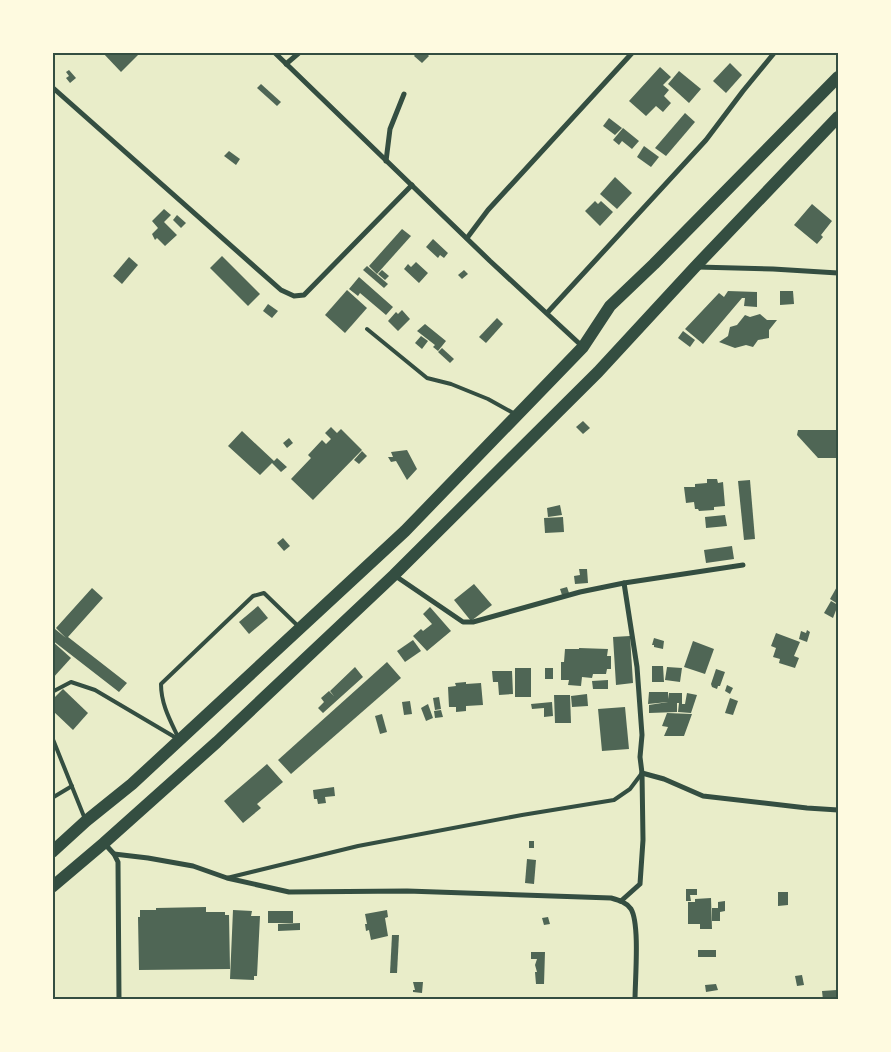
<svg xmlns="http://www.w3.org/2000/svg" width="891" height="1052" viewBox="0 0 891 1052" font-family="'Titillium Web',sans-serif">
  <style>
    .building { fill: #4f6655 }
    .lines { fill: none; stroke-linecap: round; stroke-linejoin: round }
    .service { stroke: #344e41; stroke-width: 4 }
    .minor { stroke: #344e41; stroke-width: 5 }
    .primary { stroke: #344e41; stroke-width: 12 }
    .neatline { fill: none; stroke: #344e41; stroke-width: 2 }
  </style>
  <rect width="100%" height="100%" fill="#e9edc9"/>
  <!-- building -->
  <g class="building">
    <path d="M102,52H141L121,72Z"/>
    <path d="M417,52H425L429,56L422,63L414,56Z"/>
    <path d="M730,63L742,75L726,93L713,81Z"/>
    <path d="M660,67L671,77L663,85L669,90L664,96L671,103L663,112L656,106L646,116L629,101Z"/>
    <path d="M69,70L76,78L70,83L66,78L69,76L66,72Z"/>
    <path d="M679,71L701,89L689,103L668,84Z"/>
    <path d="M261,84L281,102L277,106L257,88Z"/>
    <path d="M685,113L695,122L666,156L655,148Z"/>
    <path d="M609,118L622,128L615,135L603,126Z"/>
    <path d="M623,128L639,141L632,149L622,141L619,145L613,140Z"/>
    <path d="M644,146L659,157L651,167L637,157Z"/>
    <path d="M229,151L240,159L236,165L224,156Z"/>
    <path d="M615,177L632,193L617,209L600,194Z"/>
    <path d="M595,201L598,204L601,201L613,212L600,226L585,211Z"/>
    <path d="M812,204L832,221L821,235L823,237L817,244L794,225Z"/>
    <path d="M164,209L171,215L164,222L177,235L165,246L157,238L155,240L152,234L158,228L152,221Z"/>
    <path d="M177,215L186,223L181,228L173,220Z"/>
    <path d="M402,229L411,236L377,274L369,266Z"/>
    <path d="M433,239L448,253L444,258L440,255L438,258L426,247Z"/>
    <path d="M222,256L260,294L248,306L210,268Z"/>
    <path d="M129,257L138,265L122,284L113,276Z"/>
    <path d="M416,262L428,273L419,283L404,269L408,264L411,267Z"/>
    <path d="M367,266L388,284L384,288L363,270Z"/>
    <path d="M382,270L389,276L385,280L378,274Z"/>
    <path d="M464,270L468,274L462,279L458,275Z"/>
    <path d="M359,277L393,307L386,315L360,293L358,296L349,289Z"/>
    <path d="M347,290L367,308L345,333L325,315Z"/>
    <path d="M728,291L757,292V307L744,306L745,298H742L703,344L685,329L719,293L724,297Z"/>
    <path d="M780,291H793L794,304L780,305Z"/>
    <path d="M268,304L278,311L272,318L263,311Z"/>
    <path d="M402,310L410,319L398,331L388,321L396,312L398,314Z"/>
    <path d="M760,314L767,320H777L769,330V338L758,340L753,347L746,345L735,348L719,342L728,336L730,327L737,325L745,315L750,317Z"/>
    <path d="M497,318L503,324L486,343L479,337Z"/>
    <path d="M425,324L446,341L438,351L433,347L435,345L417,331Z"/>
    <path d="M683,331L695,340L690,347L678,338Z"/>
    <path d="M421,336L428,341L422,349L415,343Z"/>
    <path d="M442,348L454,359L450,363L438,352Z"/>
    <path d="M583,421L590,428L583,434L576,427Z"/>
    <path d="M331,427L337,433L341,429L362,450L313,500L291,479L311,458L308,455L322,440L326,444L331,439L325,433Z"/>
    <path d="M798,430H838V458H818L797,435Z"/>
    <path d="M242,431L274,461L277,458L287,467L281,472L272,463L260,475L228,446Z"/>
    <path d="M289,438L293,443L287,448L283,443Z"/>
    <path d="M407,450L417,469L407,480L396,461L391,462L388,457H393L391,452Z"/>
    <path d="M362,451L367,456L359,464L354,460Z"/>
    <path d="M707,479H717L718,483L723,482L725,506L714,507V510L699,511L698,509H695L694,502L686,503L684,487H695V484L707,483Z"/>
    <path d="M750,480L755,539L744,540L738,481Z"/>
    <path d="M560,505L562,515L548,517L547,508Z"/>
    <path d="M725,515L727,526L706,528L705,517Z"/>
    <path d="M563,517L564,532L545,533L544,518Z"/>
    <path d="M283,538L290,546L284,551L277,543Z"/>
    <path d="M732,546L734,559L706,563L704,550Z"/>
    <path d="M579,569H587L588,583L575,584L574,576L580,575Z"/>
    <path d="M474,584L492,605L471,621L454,600Z"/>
    <path d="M838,585V604L830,599Z"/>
    <path d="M567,587L569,593L562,595L560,589Z"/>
    <path d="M92,588L103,598L68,637L127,683L119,692L52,640V633L55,629L66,638L56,628Z"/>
    <path d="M831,601L838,605L833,618L824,613Z"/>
    <path d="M258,606L268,618L249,634L239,622Z"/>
    <path d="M430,607L451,631L427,651L413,636L421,629L423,631L432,624L423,614Z"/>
    <path d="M807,630L810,632L807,642L799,639L801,631L806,633Z"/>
    <path d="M776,633L800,642L794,656L799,658L795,668L779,663L780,659L773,657L776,648L771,646Z"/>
    <path d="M630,636L633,683L616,685L613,637Z"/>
    <path d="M654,638L664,641L663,649L654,647V645H652Z"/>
    <path d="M413,640L421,651L405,662L397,651Z"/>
    <path d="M52,641L71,658L52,679Z"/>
    <path d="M693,641L714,649L705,674L684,667Z"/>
    <path d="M579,648L608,649L607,656H611V669H607L606,674H593L592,678L582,677L581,686L568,685L569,680H561V662H564L565,649H579Z"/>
    <path d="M387,662L401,678L291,774L278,760Z"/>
    <path d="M652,666H663L664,682H652Z"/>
    <path d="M355,667L363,677L323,713L318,708L324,702L321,698L329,691L334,696L330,691Z"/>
    <path d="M667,667L682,668L680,682L665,680Z"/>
    <rect x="515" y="668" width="16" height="29"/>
    <rect x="545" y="668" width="8" height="11"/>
    <path d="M716,669L725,672L720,686H718L717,689L712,687L711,684Z"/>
    <path d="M492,671H512L513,694L499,695L498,682H493Z"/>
    <path d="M608,680V689H593L592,681Z"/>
    <path d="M466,682V684L481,683L483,705L466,706V711L456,712V707H449L448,687L456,686L455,683Z"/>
    <path d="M727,685L733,688L730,694L725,691Z"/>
    <path d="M63,689L88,713L73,730L52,710V700Z"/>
    <path d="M649,692H668V699L669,693H682V704H685L687,693L697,695L691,713L678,712L679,703H677V712L649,713V705L668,702L648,704Z"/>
    <path d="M587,694L588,706L572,707L571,696Z"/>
    <path d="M554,695H570L571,723H555Z"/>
    <path d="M439,697L441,709L435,710L433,698Z"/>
    <path d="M730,698L738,701L733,715L725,713Z"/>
    <path d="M410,701L412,714L404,715L402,702Z"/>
    <path d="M552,702L553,716L544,717V708L532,709L531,704Z"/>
    <path d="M428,704L433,718L426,721L421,708Z"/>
    <path d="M625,707L629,749L602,751L598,709Z"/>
    <path d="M441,710L443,717L435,718L434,711Z"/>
    <path d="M667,713L692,714L684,736H664L668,727L662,726Z"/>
    <path d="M382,714L387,732L380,734L375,716Z"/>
    <path d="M267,764L283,782L257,804L261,808L243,823L224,801Z"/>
    <path d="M334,787L335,796L325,797L326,803L318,804L317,799H314L313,790Z"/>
    <rect x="529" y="841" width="5" height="7"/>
    <path d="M527,859L536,860L534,884L525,883Z"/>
    <path d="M686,889H697V895H690L691,901H686Z"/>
    <path d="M778,892H788V905L778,906Z"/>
    <path d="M711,898L712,929H700V924H688V902H695V899Z"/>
    <path d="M725,901V911L720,912V921H712V908H718V902Z"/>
    <path d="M206,907V912H225V915H229L230,969L139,970L138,917H140V910H156V908Z"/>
    <path d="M233,910L252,911L251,916H260L257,976H254V980L230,979Z"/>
    <path d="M387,910L388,917L385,918L388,936L371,940L369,930L366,931L365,924H367L365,914Z"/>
    <rect x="268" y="911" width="25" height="12"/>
    <path d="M548,917L550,924L544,925L542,918Z"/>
    <path d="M300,923V930L278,931V924Z"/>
    <path d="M392,935H399L397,973H390Z"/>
    <rect x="698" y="950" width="18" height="7"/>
    <path d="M531,952H545L544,984H536L535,972H537L535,965L537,959H531Z"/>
    <path d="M802,975L804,985L797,986L795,976Z"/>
    <path d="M413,982H423L422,993L413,992V990H415Z"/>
    <path d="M716,984L718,990L706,992L705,985Z"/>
    <path d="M836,986H838V1000H823L822,991L837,990Z"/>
  </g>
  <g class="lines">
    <!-- service -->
    <g class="service">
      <path d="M367,329L427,378L451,384L488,399L515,414"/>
      <path d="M52,692L71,682L95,690L178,739"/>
      <path d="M52,737L85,819"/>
      <path d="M178,737C170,720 161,704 161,684L253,596L264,593L298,626"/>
      <path d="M52,798L72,786"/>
      <path d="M227,878L358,846L522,815L614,800L630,789L642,773"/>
    </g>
    <!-- minor -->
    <g class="minor">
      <path d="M274,52L490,261L583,347"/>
      <path d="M286,64L300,52"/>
      <path d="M52,87L281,290L294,296L304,295L412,185"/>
      <path d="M386,161L390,129L404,94"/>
      <path d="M467,238L488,210L633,52"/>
      <path d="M697,267L773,269L838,273"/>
      <path d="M547,313L706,140L743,91L775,52"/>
      <path d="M394,575L463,622H473L580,592L624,583L743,565"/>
      <path d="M624,583L637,667L642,735L640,757L642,773L664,779L703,796L807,808L838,810"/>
      <path d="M104,843L114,854L118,862L119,1000"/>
      <path d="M114,854L148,858L193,866L227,878L289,892L407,891L611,898C618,900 626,902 631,909C640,924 635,980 635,1000"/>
      <path d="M621,901L640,884L643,840L642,773"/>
    </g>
    <!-- primary -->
    <g class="primary">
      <path d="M52,852L86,821L132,784L405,531L583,347L610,306L654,264L838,77"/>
      <path d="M52,887L104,843L217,742L394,575L598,372L695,267L838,117"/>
    </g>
  </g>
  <!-- border -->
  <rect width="891" height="1052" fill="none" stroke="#fefae0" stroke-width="108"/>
  <rect x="54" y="54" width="783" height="944" class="neatline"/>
</svg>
